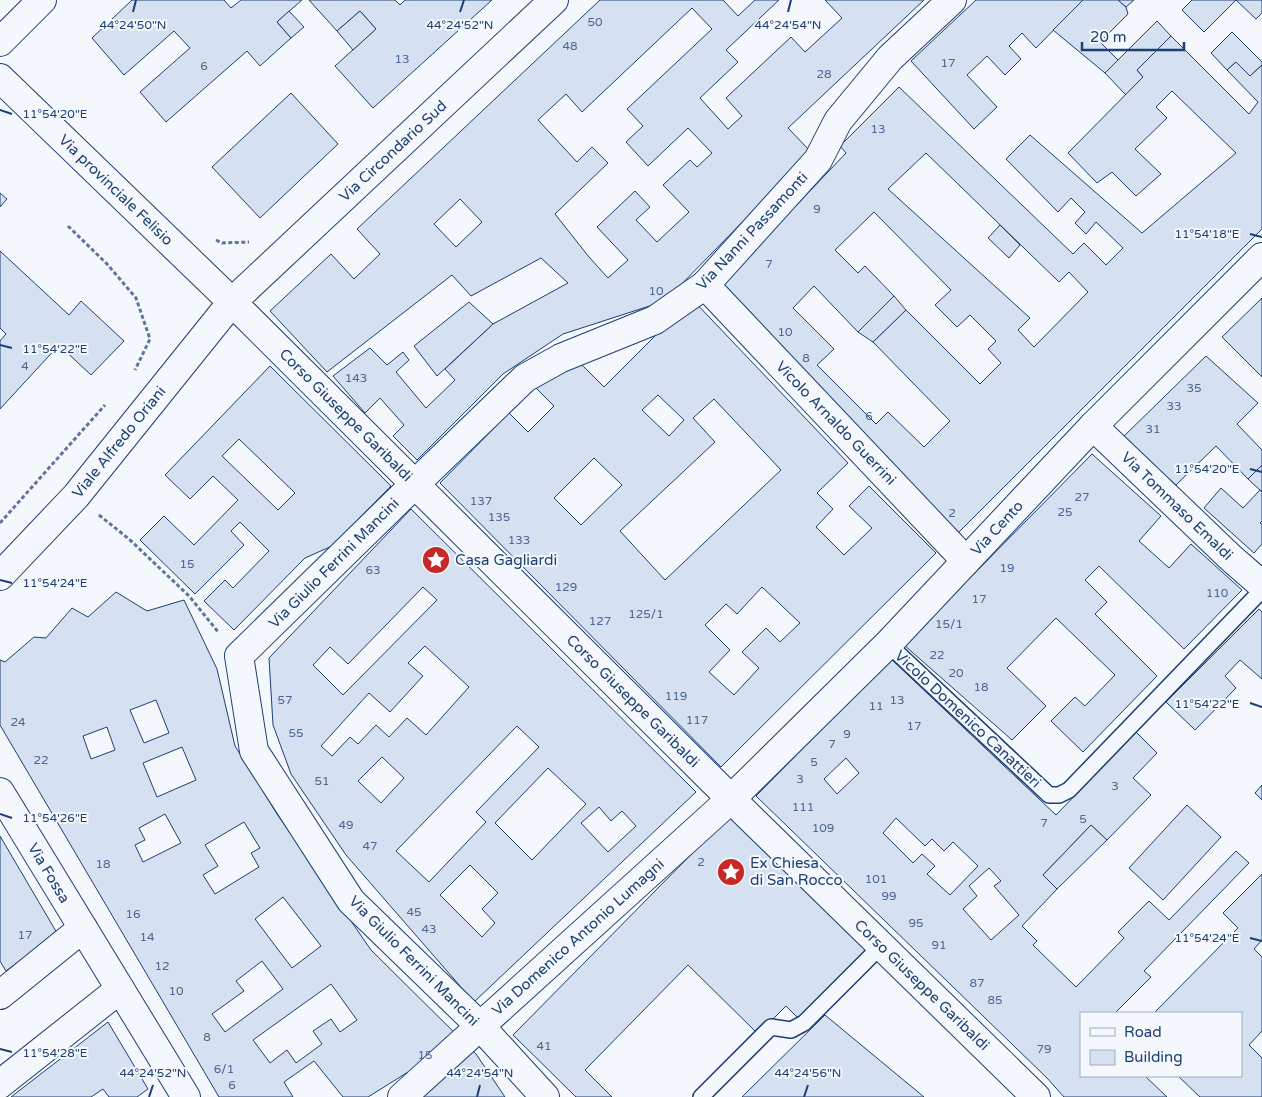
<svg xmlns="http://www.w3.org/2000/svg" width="1262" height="1097" viewBox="0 0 1262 1097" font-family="'Varela Round',sans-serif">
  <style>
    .building { fill: #d5e0f0; stroke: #1d3f73; fill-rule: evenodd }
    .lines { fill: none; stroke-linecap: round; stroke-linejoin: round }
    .service-casing { stroke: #1d3f73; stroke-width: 18 }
    .minor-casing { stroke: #1d3f73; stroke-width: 30 }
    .tertiary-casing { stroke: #1d3f73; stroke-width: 30 }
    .path { stroke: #5e769c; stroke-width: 3; stroke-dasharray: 4 2.5; stroke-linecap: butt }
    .service { stroke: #f4f7fb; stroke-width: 15 }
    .minor { stroke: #f4f7fb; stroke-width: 28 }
    .tertiary { stroke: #f4f7fb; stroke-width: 28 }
    .ticks { fill: none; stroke: #1d3f73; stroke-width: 2 }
    .labels { text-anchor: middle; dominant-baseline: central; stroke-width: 4; stroke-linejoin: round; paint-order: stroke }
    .number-label { font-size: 12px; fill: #4b6792 }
    .street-label { font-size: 15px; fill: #1d3f73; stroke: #f4f7fb }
    .poi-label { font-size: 15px; fill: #1d3f73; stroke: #f4f7fb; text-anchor: start }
    .ticks-label { font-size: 12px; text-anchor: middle; fill: #1d3f73; stroke: #f4f7fb; stroke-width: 4; stroke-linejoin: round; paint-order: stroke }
  </style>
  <rect width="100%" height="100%" fill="#f4f7fb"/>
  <!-- building -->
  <g class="building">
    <path d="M132,0H224L231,8L241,0H302L277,22L291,38L260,66L247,51L166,122L140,92L190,48L174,31L124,75L92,38Z"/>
    <path d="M309,0H395L400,5L405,0H492L373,108L335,66L376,29L360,11L337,31Z"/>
    <path d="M600,0H723L738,16L755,0H779L726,50L738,62L700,98L728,129L742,116L726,98L791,37L805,52L842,18L825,0H924L788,128L811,152L665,301L563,334L503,374L417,460L393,436L404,425L380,398L365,413L333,376L370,348L387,365L403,352L409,360L396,372L426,408L455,380L445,369L493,324L568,283L541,258L471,296L452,275L327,372L270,311L331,254L354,279L380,254L357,229ZM692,8L712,29L627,109L643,126L626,142L648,166L688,128L712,153L697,167L690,160L663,185L689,212L657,242L636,220L650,207L635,191L597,227L628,260L608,278L589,257L555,214L608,163L592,147L577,162L538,120L566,94L582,112ZM460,199L482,222L456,247L434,224Z"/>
    <path d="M976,0H1083L1036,48L1022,33L1009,46L1021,59L1005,75L987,56L967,75L997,107L974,129L911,61Z"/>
    <path d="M1083,0H1118L1126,7L1128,14L1100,42L1118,60L1105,73L1053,30Z"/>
    <path d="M1118,0H1134L1126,7Z"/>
    <path d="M1192,0H1236L1204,32L1182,10Z"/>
    <path d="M1236,0H1262V13L1256,19Z"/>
    <path d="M289,11L304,27L291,38L277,22Z"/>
    <path d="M360,11L376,29L353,50L337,31Z"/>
    <path d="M1157,21L1171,36L1137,70L1143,77L1126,95L1105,73Z"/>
    <path d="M1232,32L1262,62V65L1250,76L1236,62L1227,70L1211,53Z"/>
    <path d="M1171,36L1249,114L1258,102L1227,70L1236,62L1250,76L1262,65V229L957,534L718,288L846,153L840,146L899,87L1073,254L1084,243L1106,265L1123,248L1096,222L1086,234L1075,223L1085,212L1071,198L1058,212L1006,159L1030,135L1142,233L1236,153L1172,91L1156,107L1167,118L1135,149L1161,174L1136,196L1112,172L1097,183L1068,153L1143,77L1137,70ZM926,153L1059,282L1069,272L1088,292L1034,347L1018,330L1030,318L888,189ZM874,212L951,290L935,305L957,327L970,315L996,341L988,349L1001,363L980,384L906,310L873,342L950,421L924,447L888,412L876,424L817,365L834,349L793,308L814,286L858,332L894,296L865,266L858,273L835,250Z"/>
    <path d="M291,93L338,144L260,218L212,167Z"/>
    <path d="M0,193L7,199L0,207Z"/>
    <path d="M1000,225L1020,245L1009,258L988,238Z"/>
    <path d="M0,251L69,315L81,301L124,341L91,375L59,345L0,409V341L6,334L0,328Z"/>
    <path d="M894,296L906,310L873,342L858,332Z"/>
    <path d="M1262,298V377L1222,337Z"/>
    <path d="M692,299L848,463L817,493L833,509L816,527L844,555L872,528L849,506L869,486L936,553L721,767L440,483L509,413L528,432L554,406L534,386L578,361L604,387ZM658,395L684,420L669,436L642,410ZM714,399L781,470L665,580L620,531L715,442L693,418ZM594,458L622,485L581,525L554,498ZM762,587L800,623L780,642L766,628L742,652L759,668L734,695L709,672L730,650L705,625L726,604L737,614Z"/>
    <path d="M469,302L493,324L437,376L414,346Z"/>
    <path d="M1206,356L1258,403L1237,424L1262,450V465L1248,479L1216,446L1176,485L1122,438Z"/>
    <path d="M270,366L391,486L332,546L305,558L234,630L204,601L225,580L233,588L269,551L240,522L231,531L244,545L195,594L140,540L164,516L194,545L238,500L213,476L190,499L165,475ZM239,439L295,493L278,510L222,456Z"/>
    <path d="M1092,454L1161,516L1139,541L1169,568L1191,544L1242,590L1184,649L1099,566L1085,580L1107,602L1095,614L1157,676L1083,752L1051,721L1075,697L1085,706L1115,675L1056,618L1007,668L1046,706L1012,740L904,645Z"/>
    <path d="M1262,465V490L1261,491L1248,479Z"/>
    <path d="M1221,488L1243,508L1260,490L1262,492V521L1260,523L1262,524V544L1254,553L1204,508Z"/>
    <path d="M411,509L696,792L474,1002L346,855L291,774L273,725L269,658ZM423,587L437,600L343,695L313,665L330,647L348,664ZM425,646L469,687L426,735L407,718L389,737L376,725L358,744L350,737L332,756L321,746L369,693L390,712L423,676L408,663ZM517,726L539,747L476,812L486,822L429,882L396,851ZM382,757L404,778L381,803L358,781ZM548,768L586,804L532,860L495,823ZM599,807L611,821L622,811L636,826L608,852L581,823ZM470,865L498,893L482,909L495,923L482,937L440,895Z"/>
    <path d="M116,592L147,611L184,600L217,669L235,746L277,814L371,950L476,1054L505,1097H423L427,1093L408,1072L368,1097H343L314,1061L284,1082L293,1097H219L0,725V660L5,662L34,637L46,638L72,608L88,617ZM156,700L169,733L144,743L130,710ZM107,727L115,750L91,759L83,736ZM182,747L196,780L157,797L143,763ZM165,814L181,843L143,862L135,845L145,840L139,828ZM244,822L260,848L251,853L259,867L215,894L203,875L218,866L205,845ZM283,897L321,946L292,968L255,919ZM262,961L283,989L225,1032L212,1014L244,991L236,981ZM331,984L357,1020L340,1032L331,1019L313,1031L322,1044L296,1063L287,1050L270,1063L253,1040Z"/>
    <path d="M1259,609L1262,612V679L1240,660L1225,676L1236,688L1195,730L1166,702Z"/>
    <path d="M891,659L1056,815L1136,732L1157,753L1133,778L1151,795L1107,840L1091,825L1043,875L1057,889L1022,926L1037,941L1033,945L1076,987L1124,938L1118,932L1149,901L1169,920L1236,851L1249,863L1144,971L1151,977L1116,1012L1117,1013H1081V1076H1145L1167,1097H1064L1047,1078L756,796ZM846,758L859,773L837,794L824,779ZM896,818L925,846L932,839L944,851L953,842L978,866L950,895L927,874L935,866L922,854L913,863L883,833ZM989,868L1001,881L994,886L1019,915L991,940L963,909L977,896L969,886Z"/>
    <path d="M1262,785V800L1255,793Z"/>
    <path d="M1187,805L1221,837L1163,900L1129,868Z"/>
    <path d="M731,814L869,951L800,1020L786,1006L758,1034L688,965L585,1070L612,1097H576L513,1035Z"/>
    <path d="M1091,825L1107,840L1057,889L1043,875Z"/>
    <path d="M0,836L57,933L6,971L0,961Z"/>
    <path d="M1262,874V940L1254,949L1262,957V1031L1249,1045L1262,1058V1097H1200L1178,1076H1241V1013H1154L1238,928L1223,913Z"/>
    <path d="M825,1015L924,1097H742Z"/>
    <path d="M108,1022L148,1089L137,1097H109L103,1089L91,1097H11Z"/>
  </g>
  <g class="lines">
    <defs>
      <g id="service">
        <path d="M888,644L1049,795H1059L1069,790L1262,590"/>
        <path d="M701,1097L771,1027L791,1030L804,1023L881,946"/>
      </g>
      <g id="minor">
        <path d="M0,42L42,0"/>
        <path d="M0,78L232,302L731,799L1036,1097"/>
        <path d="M705,285L966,561"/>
        <path d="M1093,426L1231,558L1262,585"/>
        <path d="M0,792L186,1097"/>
        <path d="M0,995L83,928"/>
        <path d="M0,1084L120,989"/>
        <path d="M402,1097L731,799L888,644L1093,426L1262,257"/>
        <path d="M545,1097L480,1026L351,901L254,751L239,656L415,484L525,378L561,358L655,320L705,285L818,160L838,121L890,58L952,0"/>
      </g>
      <path id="tertiary" d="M0,576L76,496L232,302L554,0"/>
    </defs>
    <!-- service casing -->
    <use href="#service" class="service-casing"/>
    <!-- minor casing -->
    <use href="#minor" class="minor-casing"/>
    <!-- tertiary casing -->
    <use href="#tertiary" class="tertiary-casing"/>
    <!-- path -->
    <g class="path">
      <path d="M68,226L107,264L136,298L150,339L135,370"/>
      <path d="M216,240L222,243L249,242"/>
      <path d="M99,515L129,539L189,596L219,633"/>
      <path d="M0,523L105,405"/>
    </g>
    <!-- service -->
    <use href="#service" class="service"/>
    <!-- minor -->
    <use href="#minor" class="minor"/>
    <!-- tertiary -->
    <use href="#tertiary" class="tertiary"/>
  </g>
  <!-- ticks -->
  <path class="ticks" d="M133,12L136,0M460,12L464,0M788,12L791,0M0,110L12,114M1250,234L1262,237M0,345L12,348M1250,469L1262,472M0,580L12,583M1250,703L1262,707M0,814L12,818M1250,938L1262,941M0,1049L12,1052M149,1097L153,1085M477,1097L480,1085M804,1097L808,1085"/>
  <!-- icons -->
  <defs>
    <symbol id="sight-disc" viewBox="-11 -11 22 22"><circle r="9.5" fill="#c62828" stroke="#f4f7fb"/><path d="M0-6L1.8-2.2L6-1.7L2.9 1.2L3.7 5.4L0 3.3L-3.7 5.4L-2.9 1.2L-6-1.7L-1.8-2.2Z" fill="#fff"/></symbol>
  </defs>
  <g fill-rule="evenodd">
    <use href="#sight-disc" x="420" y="544" width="32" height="32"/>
    <use href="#sight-disc" x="715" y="856" width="32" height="32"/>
  </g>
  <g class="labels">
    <!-- number labels -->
    <g class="number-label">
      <text x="595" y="22">50</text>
      <text x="570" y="46">48</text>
      <text x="402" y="59">13</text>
      <text x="948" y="63">17</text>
      <text x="204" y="66">6</text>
      <text x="824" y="74">28</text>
      <text x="878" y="129">13</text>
      <text x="817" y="209">9</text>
      <text x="769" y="264">7</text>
      <text x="656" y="291">10</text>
      <text x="785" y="332">10</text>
      <text x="806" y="358">8</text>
      <text x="25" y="366">4</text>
      <text x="356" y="378">143</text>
      <text x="1194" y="388">35</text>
      <text x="1174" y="406">33</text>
      <text x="869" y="416">6</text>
      <text x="1153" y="429">31</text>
      <text x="1082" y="497">27</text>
      <text x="481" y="501">137</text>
      <text x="1065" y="512">25</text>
      <text x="952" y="513">2</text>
      <text x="499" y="517">135</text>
      <text x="519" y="540">133</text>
      <text x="187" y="564">15</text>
      <text x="1007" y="568">19</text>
      <text x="373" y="570">63</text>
      <text x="566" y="587">129</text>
      <text x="1217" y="593">110</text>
      <text x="979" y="599">17</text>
      <text x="646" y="614">125/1</text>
      <text x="600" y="621">127</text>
      <text x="949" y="624">15/1</text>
      <text x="937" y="655">22</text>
      <text x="956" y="673">20</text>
      <text x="981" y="687">18</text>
      <text x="676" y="696">119</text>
      <text x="285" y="700">57</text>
      <text x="897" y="700">13</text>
      <text x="876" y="706">11</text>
      <text x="697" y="720">117</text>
      <text x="18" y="722">24</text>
      <text x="914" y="726">17</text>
      <text x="296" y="733">55</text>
      <text x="847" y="734">9</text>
      <text x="832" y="744">7</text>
      <text x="41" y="760">22</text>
      <text x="814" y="762">5</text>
      <text x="800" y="779">3</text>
      <text x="322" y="781">51</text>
      <text x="1115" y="786">3</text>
      <text x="803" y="807">111</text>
      <text x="1083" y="819">5</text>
      <text x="1044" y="823">7</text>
      <text x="346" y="825">49</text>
      <text x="823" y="828">109</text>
      <text x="370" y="846">47</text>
      <text x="701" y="862">2</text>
      <text x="103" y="864">18</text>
      <text x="876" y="879">101</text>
      <text x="889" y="896">99</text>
      <text x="414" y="912">45</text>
      <text x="133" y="914">16</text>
      <text x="916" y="923">95</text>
      <text x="429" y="929">43</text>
      <text x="25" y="935">17</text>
      <text x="147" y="937">14</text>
      <text x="939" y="945">91</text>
      <text x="162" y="966">12</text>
      <text x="977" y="983">87</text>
      <text x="176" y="991">10</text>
      <text x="995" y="1000">85</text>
      <text x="207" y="1037">8</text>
      <text x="544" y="1046">41</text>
      <text x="1044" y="1049">79</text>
      <text x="425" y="1055">15</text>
      <text x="224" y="1069">6/1</text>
      <text x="232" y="1085">6</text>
    </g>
    <!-- street labels -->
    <g class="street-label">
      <text transform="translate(393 151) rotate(-43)">Via Circondario Sud</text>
      <text transform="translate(116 190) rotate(44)">Via provinciale Felisio</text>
      <text transform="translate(752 231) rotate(-47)">Via Nanni Passamonti</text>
      <text transform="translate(346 415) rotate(45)">Corso Giuseppe Garibaldi</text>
      <text transform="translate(836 423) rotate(46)">Vicolo Arnaldo Guerrini</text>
      <text transform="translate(119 442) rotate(-51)">Viale Alfredo Oriani</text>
      <text transform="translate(1177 506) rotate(44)">Via Tommaso Emaldi</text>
      <text transform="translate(997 528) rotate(-47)">Via Cento</text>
      <text transform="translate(334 563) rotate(-45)">Via Giulio Ferrini Mancini</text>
      <text transform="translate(633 701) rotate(45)">Corso Giuseppe Garibaldi</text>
      <text transform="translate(968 719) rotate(43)">Vicolo Domenico Canattieri</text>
      <text transform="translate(49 873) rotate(59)">Via Fossa</text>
      <text transform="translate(578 937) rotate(-42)">Via Domenico Antonio Lumagni</text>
      <text transform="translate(414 961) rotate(45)">Via Giulio Ferrini Mancini</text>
      <text transform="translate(922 985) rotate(44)">Corso Giuseppe Garibaldi</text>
    </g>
    <!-- poi labels -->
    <g class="poi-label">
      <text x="455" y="560">Casa Gagliardi</text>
      <text x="750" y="863">Ex Chiesa<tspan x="750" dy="17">di San Rocco</tspan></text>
    </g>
  </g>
  <g class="ticks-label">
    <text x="133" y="29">44°24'50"N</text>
    <text x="460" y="29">44°24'52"N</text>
    <text x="788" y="29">44°24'54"N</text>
    <text x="55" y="118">11°54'20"E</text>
    <text x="1207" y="238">11°54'18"E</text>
    <text x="55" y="353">11°54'22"E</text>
    <text x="1207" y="473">11°54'20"E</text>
    <text x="55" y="587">11°54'24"E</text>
    <text x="1207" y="708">11°54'22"E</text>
    <text x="55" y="822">11°54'26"E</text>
    <text x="1207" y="942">11°54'24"E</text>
    <text x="55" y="1057">11°54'28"E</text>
    <text x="153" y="1077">44°24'52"N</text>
    <text x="480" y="1077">44°24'54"N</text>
    <text x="808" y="1077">44°24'56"N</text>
  </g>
  <!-- legend -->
  <rect x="1080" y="1012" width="162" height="65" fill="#f4f7fb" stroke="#9eadc5"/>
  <rect x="1090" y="1028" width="25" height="8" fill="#f4f7fb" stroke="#9eadc5"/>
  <text x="1124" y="1037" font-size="15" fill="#1d3f73">Road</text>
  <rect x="1090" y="1050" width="25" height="15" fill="#d5e0f0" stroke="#9eadc5"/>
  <text x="1124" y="1062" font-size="15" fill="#1d3f73">Building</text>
  <!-- scale -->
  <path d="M1082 42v8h102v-8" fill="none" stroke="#1d3f73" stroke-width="2.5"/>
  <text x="1090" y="42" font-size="15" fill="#1d3f73" stroke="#f4f7fb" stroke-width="4" paint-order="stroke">20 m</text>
</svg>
